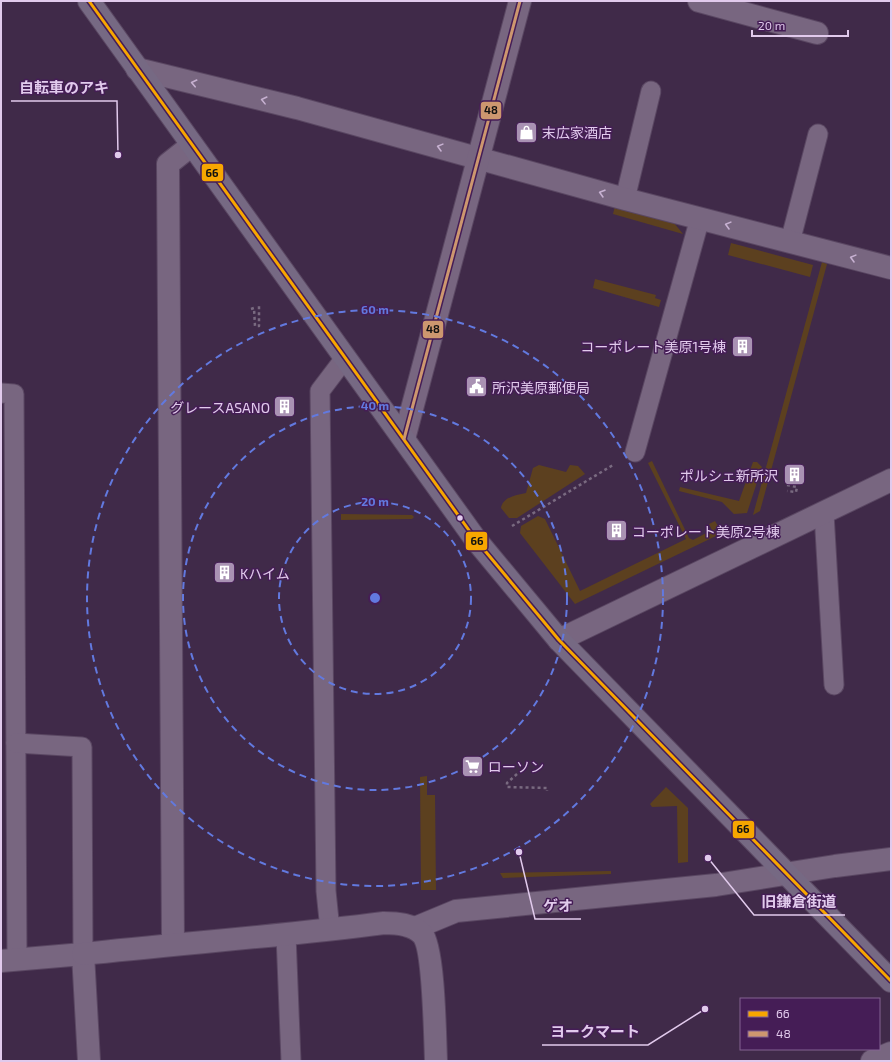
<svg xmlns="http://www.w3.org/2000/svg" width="892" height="1062" viewBox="0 0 892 1062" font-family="'Exo 2','Noto Sans JP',sans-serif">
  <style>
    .green { fill: #5c401f }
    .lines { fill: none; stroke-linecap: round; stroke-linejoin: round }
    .service-casing { stroke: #5a4762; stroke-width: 21 }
    .minor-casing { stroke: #5a4762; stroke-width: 24 }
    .tertiary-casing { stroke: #5a4762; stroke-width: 24 }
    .primary-casing { stroke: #5a4762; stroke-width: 24 }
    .path { stroke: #796a80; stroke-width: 2.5; stroke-dasharray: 3 3; stroke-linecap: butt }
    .service { stroke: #786680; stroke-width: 19 }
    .minor { stroke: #786680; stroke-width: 22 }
    .tertiary { stroke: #786680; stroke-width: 22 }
    .primary { stroke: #766983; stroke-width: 22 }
    .bus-1-casing { stroke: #451d56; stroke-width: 6 }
    .bus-2-casing { stroke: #451d56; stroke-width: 6 }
    .bus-1 { stroke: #f7a600; stroke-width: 3 }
    .bus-2 { stroke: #cd976f; stroke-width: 3 }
    .oneway { stroke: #c7b1d1 }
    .ring { fill: none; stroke: #6279df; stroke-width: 2; stroke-dasharray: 7 5 }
    .bus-dot { fill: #e1caec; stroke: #451d56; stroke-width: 1.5 }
    .labels { text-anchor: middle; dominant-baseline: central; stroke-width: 3; stroke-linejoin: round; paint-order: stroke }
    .poi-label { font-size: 14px; fill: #e1caec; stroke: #451d56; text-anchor: start }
    .centre { fill: #6279df; stroke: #451d56; stroke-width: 2 }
    .ring-label { font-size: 12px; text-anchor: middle; font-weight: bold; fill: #6279df; stroke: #451d56; stroke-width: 3; stroke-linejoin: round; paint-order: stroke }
    .leader { fill: none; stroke: #e1caec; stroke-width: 1.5 }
    .callout-dot { fill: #e1caec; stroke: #451d56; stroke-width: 1.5 }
    .callout-label { font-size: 15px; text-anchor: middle; font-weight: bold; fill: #e1caec; stroke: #451d56; stroke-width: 3; stroke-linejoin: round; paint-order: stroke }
    .line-badge { stroke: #451d56; stroke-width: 1.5 }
    .pale-badge-label { font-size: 11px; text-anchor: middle; font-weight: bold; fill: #111 }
  </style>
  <rect width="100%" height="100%" fill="#402a49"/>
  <!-- green -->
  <g class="green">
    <path d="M615,206L674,223L683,234L613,214Z"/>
    <path d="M731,243L813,265L810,277L728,255Z"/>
    <path d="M822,262L827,264L760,511L753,515Z"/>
    <path d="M595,279L656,295L655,298L661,300L659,307L593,288Z"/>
    <path d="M652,461L689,538L693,540L712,530L709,524L715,521L719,528L714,529L718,535L575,604L520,533L521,526L538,516L545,519L580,591L686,539L648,463Z"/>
    <path d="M753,462H757L762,467L747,513L734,514L722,502L679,491L680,487L739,501Z"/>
    <path d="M539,465L566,472L570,465L578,466L585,474L517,518H509L501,508C503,497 516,495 526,493L533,468Z"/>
    <path d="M341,514L412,515L414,517L412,519L341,520Z"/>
    <path d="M427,776V795H435L436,890H421L420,777Z"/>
    <path d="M666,787L688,808V862L678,863L677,806L652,807L650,804Z"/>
    <path d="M611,871V874L503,878L500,873Z"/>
  </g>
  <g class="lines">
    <defs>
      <g id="service">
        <path d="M625,199L651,91"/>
        <path d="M790,242L818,134"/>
        <path d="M1,393L14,394L17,960"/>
        <path d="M635,452L700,218"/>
        <path d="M824,513L834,685"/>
        <path d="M16,743L82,747L83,954"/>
        <path d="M330,930L326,891L320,391L345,358"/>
        <path d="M286,935L291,1061"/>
      </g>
      <g id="minor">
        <path d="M699,1L817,33"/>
        <path d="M137,69L297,108L625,199L891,268"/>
        <path d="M404,439L520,1"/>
        <path d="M559,640L891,480"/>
        <path d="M415,928L456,911L716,885L835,866L891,859"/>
        <path d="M173,944L168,164L192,145"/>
        <path d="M1,961L83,954L89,1061"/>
      </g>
      <g id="tertiary">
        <path d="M83,954C184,943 284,936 384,923C397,923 412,924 422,934C434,947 435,1038 436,1061"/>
        <path d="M872,1061L891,1053"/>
      </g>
      <path id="primary" d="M89,1L476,540L559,640L891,981"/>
    </defs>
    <!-- service casing -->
    <use href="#service" class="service-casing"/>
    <!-- minor casing -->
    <use href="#minor" class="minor-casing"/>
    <!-- tertiary casing -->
    <use href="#tertiary" class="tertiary-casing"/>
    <!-- primary casing -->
    <use href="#primary" class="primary-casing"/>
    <!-- path -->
    <g class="path">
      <path d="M251,309L254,308L255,326H259V305"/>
      <path d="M787,485L797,487L796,492L787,491"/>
      <path d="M512,526L613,465"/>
      <path d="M517,774L507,783V787L547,788V791"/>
    </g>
    <!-- service -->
    <use href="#service" class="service"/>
    <!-- minor -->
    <use href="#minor" class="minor"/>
    <!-- tertiary -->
    <use href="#tertiary" class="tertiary"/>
    <!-- primary -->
    <use href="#primary" class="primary"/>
    <defs>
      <path id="bus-1" d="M89,1L476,540L559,640L891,981"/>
      <path id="bus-2" d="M404,439L520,1"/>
    </defs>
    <!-- bus-1 casing -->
    <use href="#bus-1" class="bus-1-casing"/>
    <!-- bus-2 casing -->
    <use href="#bus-2" class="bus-2-casing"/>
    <!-- bus-1 -->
    <use href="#bus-1" class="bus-1"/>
    <!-- bus-2 -->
    <use href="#bus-2" class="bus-2"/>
  </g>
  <!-- one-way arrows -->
  <defs><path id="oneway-chevron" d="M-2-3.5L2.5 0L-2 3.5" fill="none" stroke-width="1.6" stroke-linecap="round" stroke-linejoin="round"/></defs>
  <g class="oneway">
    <use href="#oneway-chevron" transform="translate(194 83) rotate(-167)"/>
    <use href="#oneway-chevron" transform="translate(264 100) rotate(-166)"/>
    <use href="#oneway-chevron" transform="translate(440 147) rotate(-165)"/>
    <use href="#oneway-chevron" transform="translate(602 193) rotate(-164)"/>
    <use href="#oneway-chevron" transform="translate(728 225) rotate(-165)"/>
    <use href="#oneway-chevron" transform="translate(853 258) rotate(-165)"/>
  </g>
  <!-- distance rings -->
  <g class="ring">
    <circle cx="375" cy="598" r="96"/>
    <circle cx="375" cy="598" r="192"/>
    <circle cx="375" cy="598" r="288"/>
  </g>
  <!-- icons -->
  <defs>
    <symbol id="shop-square" viewBox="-11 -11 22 22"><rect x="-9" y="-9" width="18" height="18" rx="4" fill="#a992b3" stroke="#451d56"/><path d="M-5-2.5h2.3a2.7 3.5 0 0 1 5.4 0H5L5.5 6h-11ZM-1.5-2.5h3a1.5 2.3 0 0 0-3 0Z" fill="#fff"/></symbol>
    <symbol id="building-square" viewBox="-11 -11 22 22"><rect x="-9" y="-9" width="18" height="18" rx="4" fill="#a992b3" stroke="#451d56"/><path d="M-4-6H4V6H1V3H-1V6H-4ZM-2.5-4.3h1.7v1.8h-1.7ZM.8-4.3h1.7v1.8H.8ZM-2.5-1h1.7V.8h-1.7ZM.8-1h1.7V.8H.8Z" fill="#fff"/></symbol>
    <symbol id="civic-square" viewBox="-11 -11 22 22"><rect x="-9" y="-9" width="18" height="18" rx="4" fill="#a992b3" stroke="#451d56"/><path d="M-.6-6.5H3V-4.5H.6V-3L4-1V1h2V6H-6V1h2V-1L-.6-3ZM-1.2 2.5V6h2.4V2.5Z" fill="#fff"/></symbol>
    <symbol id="supermarket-square" viewBox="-11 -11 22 22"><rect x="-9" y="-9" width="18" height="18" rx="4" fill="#a992b3" stroke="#451d56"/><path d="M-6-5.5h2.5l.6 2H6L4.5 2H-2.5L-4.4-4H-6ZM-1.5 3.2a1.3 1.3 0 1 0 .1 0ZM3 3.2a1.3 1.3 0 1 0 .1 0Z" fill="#fff"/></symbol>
  </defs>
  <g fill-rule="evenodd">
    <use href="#shop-square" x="514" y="120" width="25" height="25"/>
    <use href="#building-square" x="730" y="334" width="25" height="25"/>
    <use href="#civic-square" x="464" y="374" width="25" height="25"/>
    <use href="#building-square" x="272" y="394" width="25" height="25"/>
    <use href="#building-square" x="782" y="462" width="25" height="25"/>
    <use href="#building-square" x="604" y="518" width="25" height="25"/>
    <use href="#building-square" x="212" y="560" width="25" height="25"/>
    <use href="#supermarket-square" x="460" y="754" width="25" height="25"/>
  </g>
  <!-- markers -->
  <circle class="bus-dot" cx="460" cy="518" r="3.5"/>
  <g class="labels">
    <!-- poi labels -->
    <g class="poi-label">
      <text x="542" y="132">末広家酒店</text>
      <text x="726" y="346" text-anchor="end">コーポレート美原1号棟</text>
      <text x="492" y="387">所沢美原郵便局</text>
      <text x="270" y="407" text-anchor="end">グレースASANO</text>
      <text x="778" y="475" text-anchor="end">ポルシェ新所沢</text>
      <text x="632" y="531">コーポレート美原2号棟</text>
      <text x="240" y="573">Kハイム</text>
      <text x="488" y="766">ローソン</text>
    </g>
  </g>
  <circle cx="375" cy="598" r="6" class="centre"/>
  <g class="ring-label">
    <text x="375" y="314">60 m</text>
    <text x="375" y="410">40 m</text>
    <text x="375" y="506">20 m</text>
  </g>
  <!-- callouts -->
  <path class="leader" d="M118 155L117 101H11M708 858L754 915H845M519 852L535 919H581M705 1009L648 1045H542"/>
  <g class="callout-dot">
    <circle cx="118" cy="155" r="4"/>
    <circle cx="708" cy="858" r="4"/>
    <circle cx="519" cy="852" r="4"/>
    <circle cx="705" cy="1009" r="4"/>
  </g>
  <g class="callout-label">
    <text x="64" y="93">自転車のアキ</text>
    <text x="799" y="907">旧鎌倉街道</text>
    <text x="558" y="911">ゲオ</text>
    <text x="595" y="1037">ヨークマート</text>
  </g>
  <g class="line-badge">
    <rect x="480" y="101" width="22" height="19" rx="4" fill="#cd976f"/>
    <rect x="201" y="163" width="23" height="19" rx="4" fill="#f7a600"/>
    <rect x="422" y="320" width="22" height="19" rx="4" fill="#cd976f"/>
    <rect x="465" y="531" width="23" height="20" rx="4" fill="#f7a600"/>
    <rect x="732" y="820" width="23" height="19" rx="4" fill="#f7a600"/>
  </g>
  <g class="pale-badge-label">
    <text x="491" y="114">48</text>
    <text x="212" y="177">66</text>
    <text x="433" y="333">48</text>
    <text x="477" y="545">66</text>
    <text x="743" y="833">66</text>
  </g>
  <!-- border -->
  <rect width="892" height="1062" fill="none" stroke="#e1caec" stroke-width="4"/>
  <!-- legend -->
  <rect x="740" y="998" width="140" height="52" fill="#451d56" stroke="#836292"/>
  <rect x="748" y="1011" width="20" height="6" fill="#f7a600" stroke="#836292"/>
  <text x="776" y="1018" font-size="12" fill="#e1caec">66</text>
  <rect x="748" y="1031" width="20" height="6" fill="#cd976f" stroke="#836292"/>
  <text x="776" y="1038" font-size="12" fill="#e1caec">48</text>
  <!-- scale -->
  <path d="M752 30v6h96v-6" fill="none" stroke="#e1caec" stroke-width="2"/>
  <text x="758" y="30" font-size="12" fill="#e1caec" stroke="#451d56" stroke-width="3" paint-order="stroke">20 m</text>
</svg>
